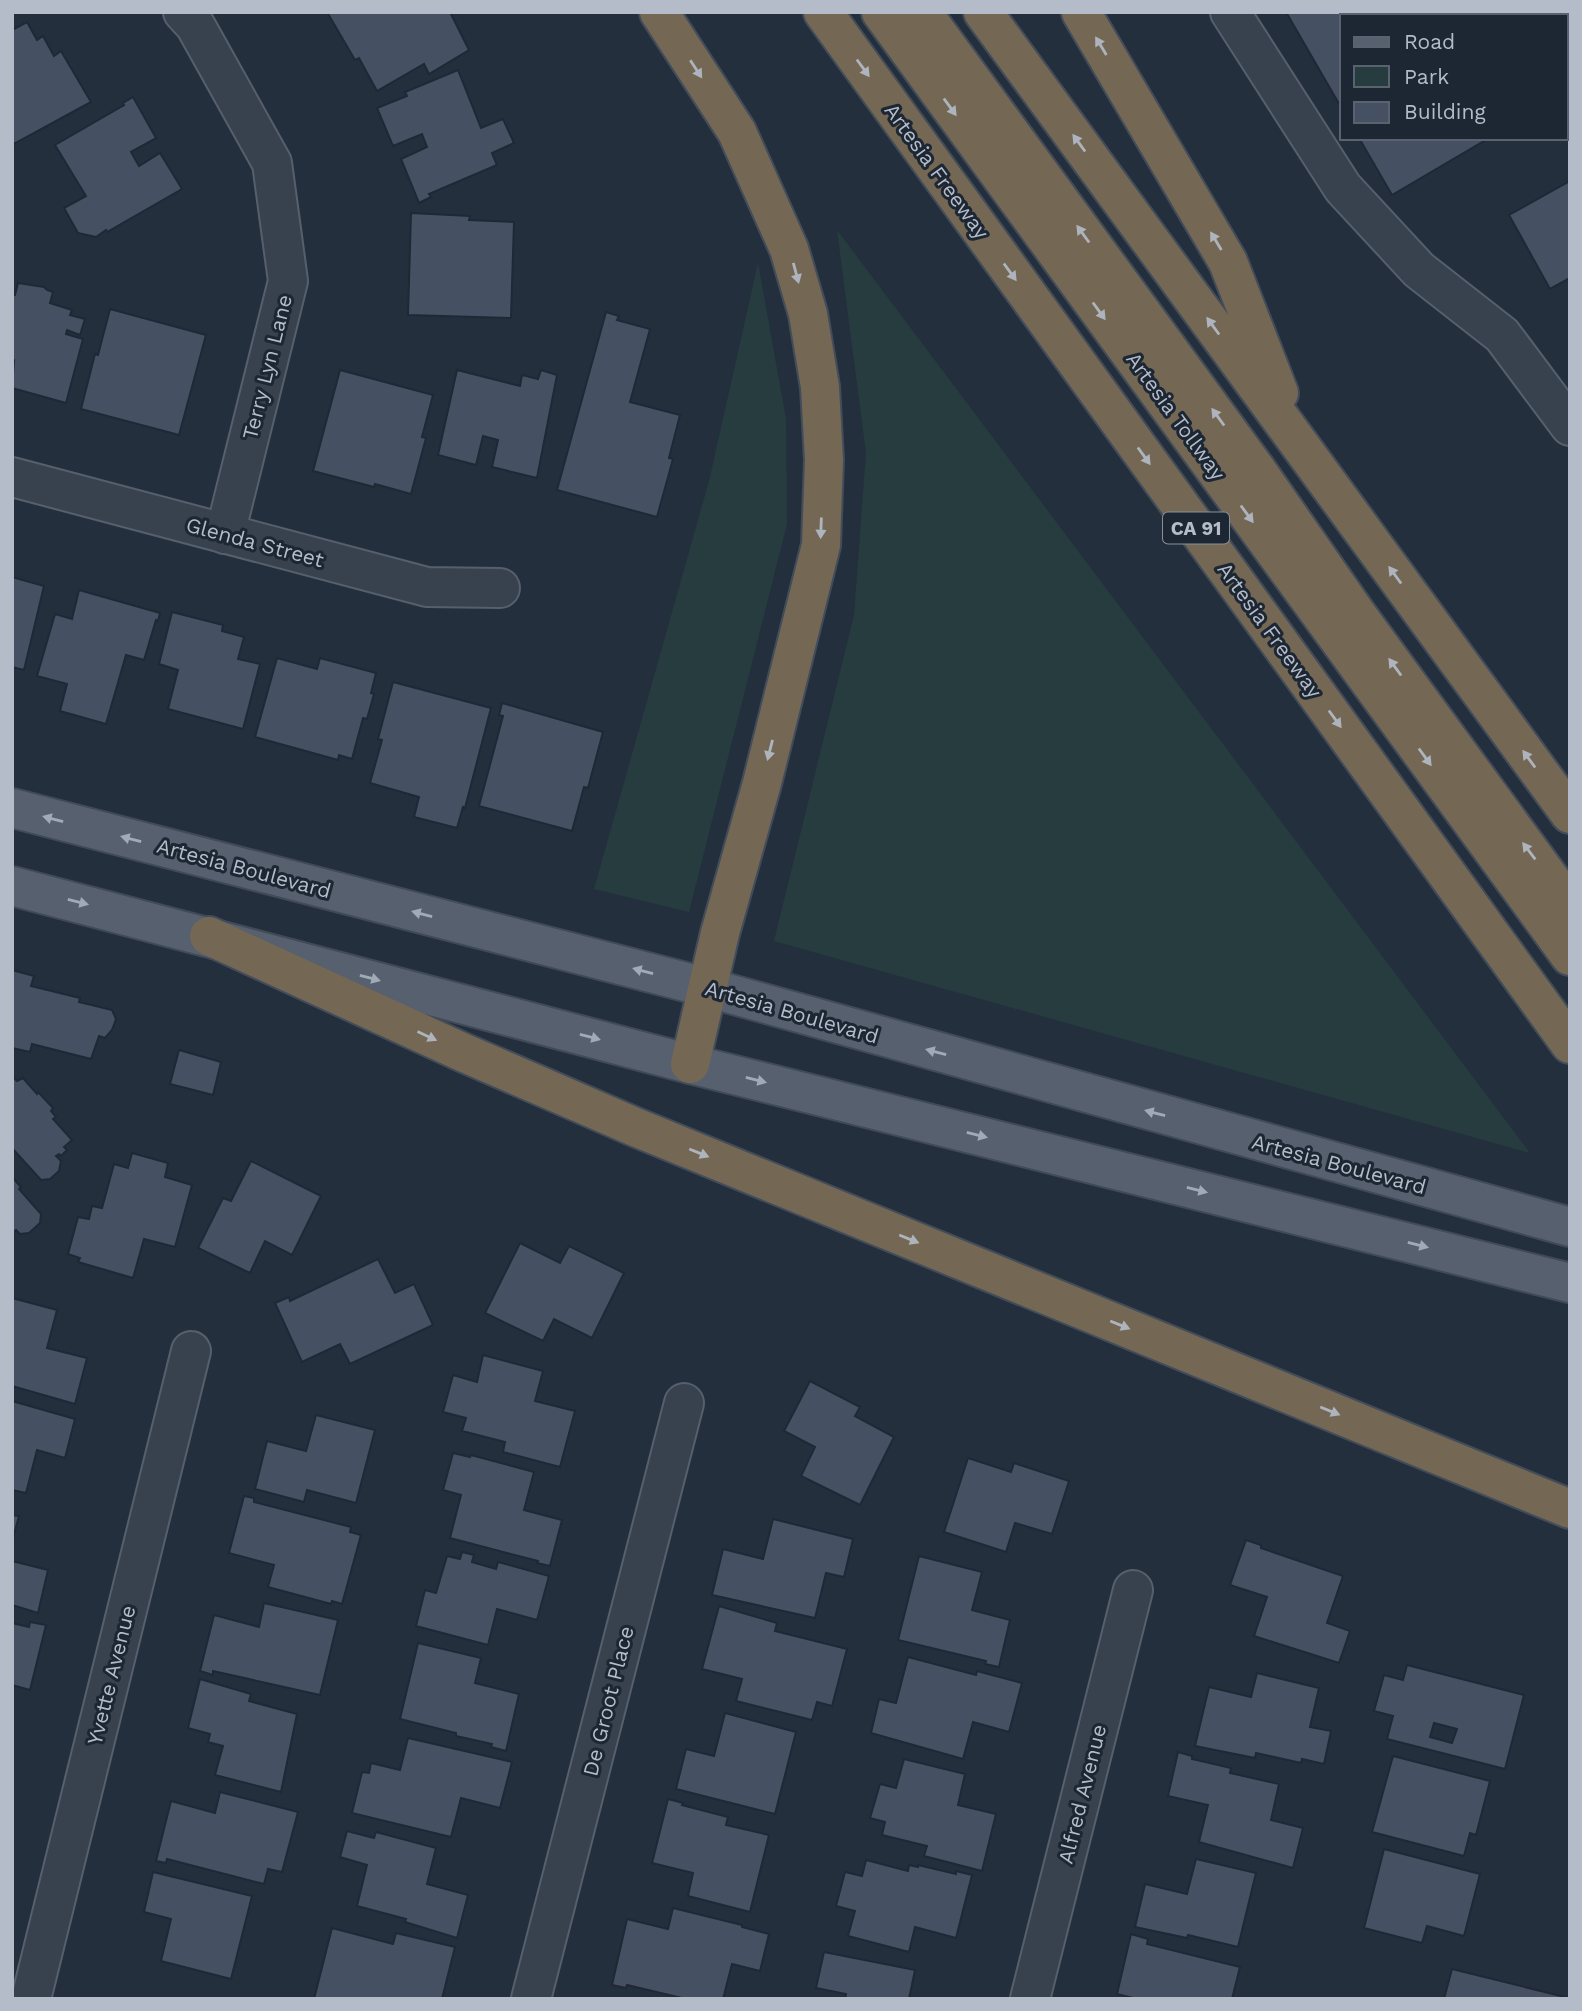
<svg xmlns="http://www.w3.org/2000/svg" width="1582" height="2011" viewBox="0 0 1582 2011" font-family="'Work Sans',sans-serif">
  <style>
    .green { fill: #263c3f }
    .building { fill: #455162; stroke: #1f2835; stroke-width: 2; fill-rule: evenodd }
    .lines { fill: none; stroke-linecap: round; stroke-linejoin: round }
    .minor-casing { stroke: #565f6c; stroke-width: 42 }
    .major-casing { stroke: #414a57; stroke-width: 42 }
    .highway-casing { stroke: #434c59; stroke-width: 42 }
    .minor { stroke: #38414e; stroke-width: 38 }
    .major { stroke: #56606e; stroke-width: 38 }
    .highway { stroke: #746855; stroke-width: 38 }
    .oneway { fill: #aeb4bd }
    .oneway2 { fill: #a1aab7 }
    .labels { text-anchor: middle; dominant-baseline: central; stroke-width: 6; stroke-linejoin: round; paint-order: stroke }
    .shield { fill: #1d2633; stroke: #878f9c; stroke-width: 2 }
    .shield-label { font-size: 19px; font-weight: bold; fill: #b4bcc9 }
    .street-label { font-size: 21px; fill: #b4bcc9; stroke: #1d2633 }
  </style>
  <rect width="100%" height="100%" fill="#242f3e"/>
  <!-- green -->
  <g class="green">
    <path d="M837,230L1530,1153L774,941L854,615L866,453Z"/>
    <path d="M758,263L786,419L787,524L689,912L594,889L709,481Z"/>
  </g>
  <!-- building -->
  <g class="building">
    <path d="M327,12H450L469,50L429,74L424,64L377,91L359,58L355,60Z"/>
    <path d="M1286,12H1570V64L1566,68V16H1342V109Z"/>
    <path d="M27,22L37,40L43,36L54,56L61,51L91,102L14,144L12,140V30Z"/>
    <path d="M458,70L481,128L503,119L514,143L492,153L497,165L429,194L431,197L419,203L401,159L427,147L422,134L393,146L377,108L407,96L405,92Z"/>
    <path d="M133,97L156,138L131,152L139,166L160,153L182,189L107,232L106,230L96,237L78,233L64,208L86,196L55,145L124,105L123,103Z"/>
    <path d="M1359,138H1489L1392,195Z"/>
    <path d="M1570,181V278L1550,289L1509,215Z"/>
    <path d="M411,213L470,216L469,220L514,222L511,318L408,315Z"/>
    <path d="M18,283L44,287L47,290L53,292L50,303L72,310L70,315L85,319L80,335L67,330L66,334L83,339L66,403L12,388L14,360L12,359V294L15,295Z"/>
    <path d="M110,309L206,335L179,435L81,409L95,354L98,355Z"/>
    <path d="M606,312L619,316L617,320L650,329L630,402L680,415L669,458L673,459L657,517L557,490Z"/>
    <path d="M340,370L433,395L422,437L426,438L411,494L375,484L374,487L313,471Z"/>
    <path d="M457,370L520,386L522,375L538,379L541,370L557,375L537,478L492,467L498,440L483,436L476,465L438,455Z"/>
    <path d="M12,577L44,586L24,670L12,667Z"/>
    <path d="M79,590L160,613L158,621L156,620L144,660L126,655L106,724L60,711L67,684L37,676L55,614L72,619Z"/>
    <path d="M172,612L223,625L222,631L244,637L238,659L260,664L243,729L168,709L178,670L159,664Z"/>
    <path d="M277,658L317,669L320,658L376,673L371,693L374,694L367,719L363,718L352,759L339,755L338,760L255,737Z"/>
    <path d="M393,682L491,708L465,808L463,807L457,828L414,817L419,797L370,783L382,740L378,739Z"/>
    <path d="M502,703L603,732L588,788L584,787L572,831L479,806L503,716L499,715Z"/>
    <path d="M12,970L34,976L31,986L80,998L79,1002L112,1010L116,1019L112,1030L105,1038L99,1036L91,1059L32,1044L30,1052L12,1048Z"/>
    <path d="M179,1050L221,1062L213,1095L170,1084Z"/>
    <path d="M12,1076L17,1081L23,1078L37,1094L38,1092L53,1108L51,1111L56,1117L53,1119L72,1140L64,1147L67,1150L61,1156L59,1154L56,1156L61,1161L59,1171L50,1179L41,1180L12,1148Z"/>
    <path d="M132,1153L168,1163L165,1177L192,1185L175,1247L144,1239L133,1278L78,1262L80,1258L68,1254L78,1217L89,1219L92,1206L102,1208L114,1164L128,1168Z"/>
    <path d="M251,1161L321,1196L292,1255L265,1241L250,1273L198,1248L223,1198L231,1201Z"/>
    <path d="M12,1177L21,1187L19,1189L41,1214L40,1223L29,1233L20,1234L16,1230L12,1234Z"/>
    <path d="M520,1243L560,1263L569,1246L624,1273L592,1338L554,1319L543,1341L485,1313Z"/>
    <path d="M378,1259L395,1293L414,1284L433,1325L350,1364L340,1344L302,1362L275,1303L289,1297L290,1301Z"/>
    <path d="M12,1298L57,1310L47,1348L87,1358L75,1404L12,1386Z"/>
    <path d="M483,1355L543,1371L535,1401L575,1411L560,1467L503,1452L505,1442L462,1431L466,1418L443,1412L453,1375L477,1382Z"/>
    <path d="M810,1381L860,1407L855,1416L894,1437L860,1505L801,1476L815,1447L784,1431Z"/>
    <path d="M12,1401L75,1419L65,1458L37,1450L26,1493L12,1490Z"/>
    <path d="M316,1415L375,1430L356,1503L307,1490L304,1502L255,1489L267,1441L306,1451Z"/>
    <path d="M453,1453L470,1457L471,1455L534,1472L524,1510L562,1520L550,1566L537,1563L538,1561L450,1538L461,1495L443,1490Z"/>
    <path d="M968,1458L1011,1472L1014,1463L1069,1481L1052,1534L1015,1523L1006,1552L944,1532Z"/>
    <path d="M244,1496L254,1498V1502L351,1527L350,1532L361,1535L342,1604L332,1601L331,1604L268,1587L274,1565L229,1553Z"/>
    <path d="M12,1515L19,1516L12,1542Z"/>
    <path d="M773,1519L853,1539L844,1577L826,1573L815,1618L712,1595L723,1549L763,1559Z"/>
    <path d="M1246,1540L1261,1545V1548L1343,1576L1327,1623L1350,1631L1339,1663L1254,1636L1267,1597L1230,1585Z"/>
    <path d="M462,1552L474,1555L472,1562L496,1569L498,1562L549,1576L537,1620L497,1609L488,1645L416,1626L425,1590L436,1593L447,1556L460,1559Z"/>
    <path d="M919,1556L982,1572L972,1610L1010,1620L999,1667L985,1664L986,1661L898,1640Z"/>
    <path d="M12,1561L48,1570L38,1613L12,1605Z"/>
    <path d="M264,1603L338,1620L320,1695L213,1671V1675L200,1671L214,1615L259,1627Z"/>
    <path d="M719,1606L777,1623L775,1631L847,1649L832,1706L817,1702L812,1720L736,1701L742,1679L702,1669Z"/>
    <path d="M30,1622L46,1625L30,1690L12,1685V1623L29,1627Z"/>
    <path d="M418,1643L481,1658L475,1683L519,1694L506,1751L491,1747L492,1744L456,1736V1733L400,1719Z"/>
    <path d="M908,1657L976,1675L977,1671L1022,1683L1009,1732L973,1722L963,1759L871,1733L879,1699L896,1703Z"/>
    <path d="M1407,1665L1524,1695L1505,1769L1387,1739L1393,1716L1374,1711L1384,1675L1403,1680ZM1434,1723L1457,1729L1452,1743L1430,1737Z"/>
    <path d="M1257,1673L1319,1688L1310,1727L1331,1731L1324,1764L1302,1759L1301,1763L1256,1753L1255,1758L1195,1746L1209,1687L1251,1697Z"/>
    <path d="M200,1679L251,1694L249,1701L297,1714L281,1792L215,1775L223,1746L208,1742L210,1734L188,1728Z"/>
    <path d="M725,1713L796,1732L775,1814L676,1789L686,1749L714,1756Z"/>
    <path d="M408,1738L512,1762L500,1808L461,1798L451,1837L352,1813L362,1772L369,1773L371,1763L400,1770Z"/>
    <path d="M1178,1752L1192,1756V1759L1231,1768L1230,1773L1279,1784L1271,1820L1303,1828L1293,1868L1199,1842L1208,1805L1168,1796Z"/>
    <path d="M1393,1756L1490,1781L1476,1835L1470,1833L1464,1856L1372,1832Z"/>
    <path d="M904,1759L965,1774L958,1805L996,1814L982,1871L924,1856L927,1846L882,1835L885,1822L870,1818L880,1784L896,1788Z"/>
    <path d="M220,1792L298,1812L282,1872L268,1869L264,1884L167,1859L166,1863L156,1861L171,1801L215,1813Z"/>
    <path d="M668,1799L683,1803L682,1805L728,1817L726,1825L769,1835L750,1912L688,1896L693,1873L652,1863Z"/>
    <path d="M347,1831L374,1838L376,1832L436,1848L427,1884L468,1895L457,1938L405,1922L406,1919L357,1906L367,1865L340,1857Z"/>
    <path d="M1384,1849L1480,1874L1464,1936L1427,1926L1422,1943L1364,1928Z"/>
    <path d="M1196,1859L1256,1873L1238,1947L1188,1935L1187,1938L1135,1927L1145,1884L1187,1894Z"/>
    <path d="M866,1860L908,1871L909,1865L918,1867V1865L956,1874V1871L972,1875L956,1938L915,1927L909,1952L848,1936L855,1911L836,1906L845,1872L862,1876Z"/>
    <path d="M153,1872L252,1896L231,1979L161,1961L171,1919L144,1912Z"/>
    <path d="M673,1908L742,1925V1927L769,1934L760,1971L732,1964L723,1999H686L627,1985L626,1988L612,1985L627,1919L668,1929Z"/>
    <path d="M332,1928L393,1944L396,1933L455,1947L442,1999H314Z"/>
    <path d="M1131,1934L1148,1939L1147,1944L1240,1967L1232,1999H1137L1117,1994Z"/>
    <path d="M824,1952L915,1970L909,1999H845L846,1994L816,1988Z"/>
    <path d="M1452,1969L1569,1998L1444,1999Z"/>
  </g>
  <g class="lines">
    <defs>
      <g id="minor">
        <path d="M183,12L195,25L272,163L288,281L225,534"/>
        <path d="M1230,12L1343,188L1419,270L1502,335L1570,426"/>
        <path d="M12,477L427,587L500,588"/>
        <path d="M31,1999L191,1351"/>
        <path d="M531,1999L684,1403"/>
        <path d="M1030,1999L1133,1590"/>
      </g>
      <g id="major">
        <path d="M12,808L709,988L1570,1227"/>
        <path d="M12,886L690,1064L1570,1283"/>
      </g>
      <g id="highway">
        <path d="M659,12L737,132L789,249L808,314L820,387L824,460L821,545L762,783L720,933L690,1064"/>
        <path d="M823,12L1570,1044"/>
        <path d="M881,12L1570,956"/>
        <path d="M922,12L1258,472L1358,616L1570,906"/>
        <path d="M983,12L1570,814"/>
        <path d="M1081,12L1228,262L1279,393"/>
        <path d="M209,936L462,1052L635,1127L1570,1509"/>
      </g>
    </defs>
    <!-- minor casing -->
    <use href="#minor" class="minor-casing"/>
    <!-- major casing -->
    <use href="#major" class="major-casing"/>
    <!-- highway casing -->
    <use href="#highway" class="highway-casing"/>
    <!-- minor -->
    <use href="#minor" class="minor"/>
    <!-- major -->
    <use href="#major" class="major"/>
    <!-- highway -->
    <use href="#highway" class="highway"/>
  </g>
  <!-- one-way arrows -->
  <defs><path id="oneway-solid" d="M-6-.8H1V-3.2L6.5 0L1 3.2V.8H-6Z" transform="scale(1.75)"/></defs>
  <g class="oneway">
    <use href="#oneway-solid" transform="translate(1101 46) rotate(-121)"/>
    <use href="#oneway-solid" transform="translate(863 68) rotate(54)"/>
    <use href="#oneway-solid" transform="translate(696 69) rotate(57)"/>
    <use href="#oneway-solid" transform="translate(950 107) rotate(54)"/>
    <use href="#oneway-solid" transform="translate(1079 143) rotate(-126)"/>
    <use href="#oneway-solid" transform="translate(1083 234) rotate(-126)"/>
    <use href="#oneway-solid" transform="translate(1216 241) rotate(-121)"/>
    <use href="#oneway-solid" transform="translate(1010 272) rotate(54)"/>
    <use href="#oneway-solid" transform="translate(796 273) rotate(75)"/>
    <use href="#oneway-solid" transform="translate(1099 311) rotate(54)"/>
    <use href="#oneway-solid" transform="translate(1213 326) rotate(-126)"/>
    <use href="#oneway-solid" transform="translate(1218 417) rotate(-126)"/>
    <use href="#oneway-solid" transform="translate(1144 456) rotate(54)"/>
    <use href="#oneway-solid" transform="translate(1247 514) rotate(54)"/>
    <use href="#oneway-solid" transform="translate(821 528) rotate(92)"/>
    <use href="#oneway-solid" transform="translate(1395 575) rotate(-126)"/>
    <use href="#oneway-solid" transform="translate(1395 667) rotate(-126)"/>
    <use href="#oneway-solid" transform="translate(1335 719) rotate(54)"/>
    <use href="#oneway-solid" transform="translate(770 750) rotate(104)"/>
    <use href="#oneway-solid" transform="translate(1425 757) rotate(54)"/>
    <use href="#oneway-solid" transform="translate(1529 759) rotate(-126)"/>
    <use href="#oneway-solid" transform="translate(1529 851) rotate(-127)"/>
    <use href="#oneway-solid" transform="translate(427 1036) rotate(25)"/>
    <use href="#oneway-solid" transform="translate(699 1153) rotate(22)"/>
    <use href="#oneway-solid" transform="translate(909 1239) rotate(22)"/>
    <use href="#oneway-solid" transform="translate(1120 1325) rotate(22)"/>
    <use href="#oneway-solid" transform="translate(1330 1411) rotate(22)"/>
  </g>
  <g class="oneway2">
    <use href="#oneway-solid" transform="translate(53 819) rotate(-165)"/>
    <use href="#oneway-solid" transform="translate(131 839) rotate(-165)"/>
    <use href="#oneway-solid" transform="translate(78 902) rotate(14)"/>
    <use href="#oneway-solid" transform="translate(422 914) rotate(-165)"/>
    <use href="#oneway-solid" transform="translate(643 971) rotate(-165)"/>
    <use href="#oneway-solid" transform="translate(370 978) rotate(15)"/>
    <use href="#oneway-solid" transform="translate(590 1037) rotate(15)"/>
    <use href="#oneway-solid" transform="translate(936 1052) rotate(-165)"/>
    <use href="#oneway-solid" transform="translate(756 1080) rotate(14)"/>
    <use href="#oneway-solid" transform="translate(1155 1113) rotate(-165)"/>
    <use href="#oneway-solid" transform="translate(977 1135) rotate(14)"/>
    <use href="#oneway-solid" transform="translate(1197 1190) rotate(14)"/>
    <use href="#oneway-solid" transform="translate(1418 1245) rotate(14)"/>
  </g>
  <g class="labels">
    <!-- shield labels -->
    <rect class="shield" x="1163" y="512.5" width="66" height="31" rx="5"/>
    <g class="shield-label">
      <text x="1196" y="528">CA 91</text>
    </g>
    <!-- street labels -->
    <g class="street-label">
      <text transform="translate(937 171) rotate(54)">Artesia Freeway</text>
      <text transform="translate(267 367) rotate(-76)">Terry Lyn Lane</text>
      <text transform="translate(1176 416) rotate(54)">Artesia Tollway</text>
      <text transform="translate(255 542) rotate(15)">Glenda Street</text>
      <text transform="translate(1270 630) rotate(54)">Artesia Freeway</text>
      <text transform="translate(244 868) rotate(15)">Artesia Boulevard</text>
      <text transform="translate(792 1012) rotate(16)">Artesia Boulevard</text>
      <text transform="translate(1339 1164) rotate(15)">Artesia Boulevard</text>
      <text transform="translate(111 1675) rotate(-76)">Yvette Avenue</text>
      <text transform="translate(608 1701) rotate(-76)">De Groot Place</text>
      <text transform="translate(1082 1794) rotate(-76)">Alfred Avenue</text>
    </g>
  </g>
  <!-- border -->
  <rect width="1582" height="2011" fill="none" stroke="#b4bcc9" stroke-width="28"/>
  <!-- legend -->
  <rect x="1340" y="14" width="228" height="126" fill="#1d2633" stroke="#59626f" stroke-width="2"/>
  <rect x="1354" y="37" width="35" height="10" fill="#56606e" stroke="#59626f" stroke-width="2"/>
  <text x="1404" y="49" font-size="21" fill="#b4bcc9">Road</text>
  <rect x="1354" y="66" width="35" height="21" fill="#263c3f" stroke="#59626f" stroke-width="2"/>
  <text x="1404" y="84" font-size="21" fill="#b4bcc9">Park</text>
  <rect x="1354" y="102" width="35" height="21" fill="#455162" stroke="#59626f" stroke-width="2"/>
  <text x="1404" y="119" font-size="21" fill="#b4bcc9">Building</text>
</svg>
